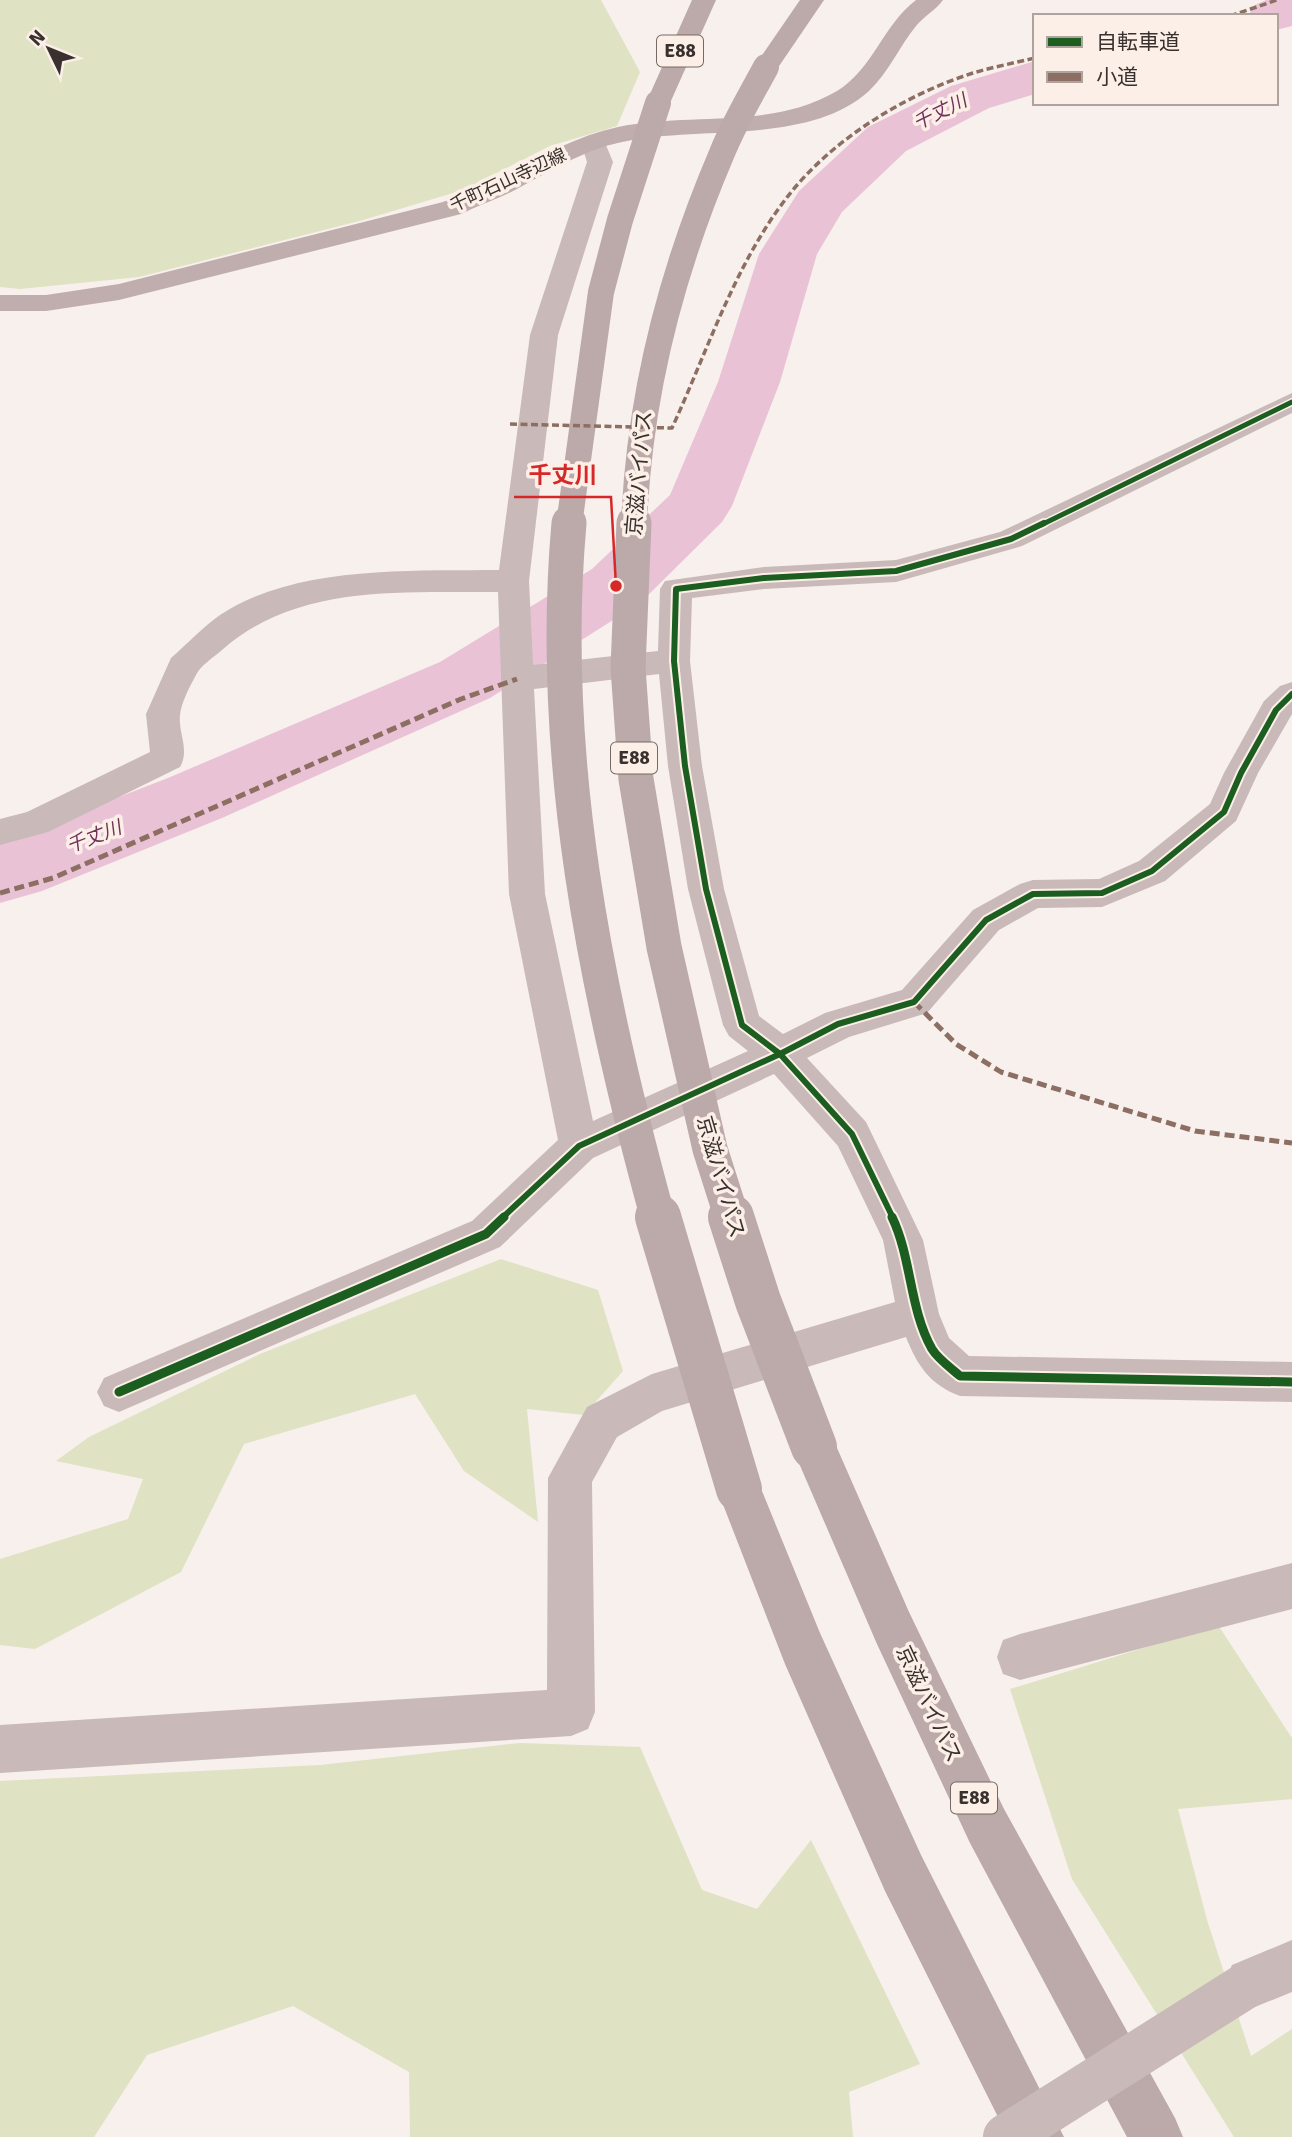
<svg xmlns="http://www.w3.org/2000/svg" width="1292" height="2137" viewBox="0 0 1292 2137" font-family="Signika,'Noto Sans JP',sans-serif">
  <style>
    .green { fill: #dfe2c3 }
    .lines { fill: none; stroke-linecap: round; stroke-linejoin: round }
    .river { fill: #e9c2d6; fill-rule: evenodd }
    .minor { fill: #c9b9b9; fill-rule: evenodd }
    .secondary { fill: #c0adad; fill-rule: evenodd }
    .motorway { fill: #bca9a9; fill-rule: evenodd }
    .minor-bridge { stroke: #c9b9b9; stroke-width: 46 }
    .motorway-bridge-far2 { stroke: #bca9a9; stroke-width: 26 }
    .motorway-bridge-far1 { stroke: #bca9a9; stroke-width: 35 }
    .motorway-bridge { stroke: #bca9a9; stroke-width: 46 }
    .quiet-far1 { stroke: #8d6e63; stroke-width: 3.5; stroke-dasharray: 7 3.5; stroke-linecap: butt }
    .quiet { stroke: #8d6e63; stroke-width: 5; stroke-dasharray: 10 5; stroke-linecap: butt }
    .cycleway-far2-casing { stroke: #fcefe8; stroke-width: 8 }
    .cycleway-far1-casing { stroke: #fcefe8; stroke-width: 10 }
    .cycleway-casing { stroke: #fcefe8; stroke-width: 13 }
    .cycleway-far2 { stroke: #1b5e20; stroke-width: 5 }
    .cycleway-far1 { stroke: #1b5e20; stroke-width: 6 }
    .cycleway { stroke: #1b5e20; stroke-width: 9 }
    .labels { text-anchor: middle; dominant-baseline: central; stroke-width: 7; stroke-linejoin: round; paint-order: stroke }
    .far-street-label { font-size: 18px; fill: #39312d; stroke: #fcefe8 }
    .shield { fill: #fcefe8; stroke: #746a65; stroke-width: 2 }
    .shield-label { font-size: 19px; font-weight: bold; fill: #39312d }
    .far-water-label { font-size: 19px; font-style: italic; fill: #70315a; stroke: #fcefe8 }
    .street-label { font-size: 21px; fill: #39312d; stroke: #fcefe8 }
    .leader { fill: none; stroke: #d62828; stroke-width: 2.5 }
    .callout-dot { fill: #d62828; stroke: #fcefe8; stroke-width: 2.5 }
    .callout-label { font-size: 23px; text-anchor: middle; font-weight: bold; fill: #d62828; stroke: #fcefe8; stroke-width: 7; stroke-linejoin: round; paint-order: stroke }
  </style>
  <rect width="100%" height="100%" fill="#f7f0ec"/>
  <!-- green -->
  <g class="green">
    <path d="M0,0H601L640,72L617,126L550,146L463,190L363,220L139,277L20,289L0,287Z"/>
    <path d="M501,1259L598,1290L623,1371L584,1415L527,1409L538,1522L464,1471L415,1394L244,1444L181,1572L35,1649L0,1645V1559L128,1519L143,1479L56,1461L89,1437L260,1354Z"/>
    <path d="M1218,1625L1292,1738V1799L1178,1809L1207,1920L1251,2056L1292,2029V2137H1234L1072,1879L1010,1689Z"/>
    <path d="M520,1743L640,1747L702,1890L757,1909L811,1840L920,2064L849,2092L853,2137H410L409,2072L293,2006L147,2055L94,2137H0V1781L320,1765Z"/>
  </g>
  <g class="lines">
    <!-- river -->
    <g class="river">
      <path d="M1266,0H1292V26L1276,30V16H1248L1255,5Z"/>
      <path d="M1035,61V94L989,108L906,151L842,212L817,254L780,382L732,506L722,522L640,603L490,698L222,818L42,891L0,903V843L168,778L440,662L592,569L670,495L718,382L759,254L799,191L868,127L951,86Z"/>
    </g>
    <!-- minor -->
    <g class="minor">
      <path d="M594,135L603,138L613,162L558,335L529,581L533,665L658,651L660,589L665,581L764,567L896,560L1000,532L1292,393V413L1022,546L896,582L764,589L692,598L690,661L702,766L724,889L759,1016L783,1034L825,1013L902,990L973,910L1020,884L1033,880L1099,879L1139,861L1210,804L1224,773L1264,701L1280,686L1292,682V714L1258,773L1236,821L1165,881L1102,907L1038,908L999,930L927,1013L849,1037L807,1058L866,1122L923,1240L939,1314L949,1338L969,1356L1292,1362V1402L960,1396C930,1385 917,1365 906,1337L662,1411L617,1437L592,1482L595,1712L588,1729L571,1736L0,1773V1725L547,1690L548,1478L587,1407L652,1374L895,1302L883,1240L838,1146L774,1074L593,1158L500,1247L119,1412L104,1406L97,1392L104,1378L472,1221L558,1140L509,894L498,592C403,593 298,583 222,650C214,657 201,665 196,675C190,686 181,703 180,715C178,733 190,750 180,767L48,832L0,845V819L27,812L150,752L146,714L171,658C187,644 203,627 220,615C295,565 412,571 499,570L530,335L587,162L581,143L585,138ZM659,674L668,766L688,889L723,1025L729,1036L748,1051L593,1121L545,894L534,689Z"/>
      <path d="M1292,1563V1609L1020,1680L1003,1674L997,1657L1003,1640L1020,1634Z"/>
      <path d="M1292,1940V1992L1250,2009L1232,2001L1224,1983L1232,1965Z"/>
    </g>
    <!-- secondary -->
    <path class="secondary" d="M916,0H943C936,10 924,16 916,26C899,47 889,72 869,91C808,146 696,125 622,142C583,150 549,172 515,190C498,199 479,205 461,214L119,300L46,311H0V295H46L119,284L443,202C459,195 476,189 492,182C533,161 572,137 618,127C690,112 771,130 837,91C873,69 883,25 916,0Z"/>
    <!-- motorway -->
    <g class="motorway">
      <path d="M692,0H716L670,103L667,108L658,110L649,108L646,103Z"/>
      <path d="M800,0H824L775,72L766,74L757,72L754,67Z"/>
      <path d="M814,1426L830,1432L909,1612L1004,1809L1175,2118L1183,2137H1127L970,1843L877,1644L792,1447L798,1432Z"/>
      <path d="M739,1467L755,1474L820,1633L921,1855L1064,2137H1008L885,1891L785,1664L717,1489L723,1474Z"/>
    </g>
    <!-- minor-bridge -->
    <path class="minor-bridge" d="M1006,2137L1250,1983"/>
    <!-- motorway-bridge-far2 -->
    <g class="motorway-bridge-far2">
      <path d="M569,525L601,292L620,220L658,103"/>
      <path d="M634,525C639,394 671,272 722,153C734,123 751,95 766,67"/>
    </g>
    <!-- motorway-bridge-far1 -->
    <g class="motorway-bridge-far1">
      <path d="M569,523C548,757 596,993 658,1218"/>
      <path d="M634,523L628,668L636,779L664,947L710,1149L732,1218"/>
    </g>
    <!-- motorway-bridge -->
    <g class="motorway-bridge">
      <path d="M658,1217L739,1489"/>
      <path d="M731,1217L758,1301L814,1447"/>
    </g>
    <!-- quiet-far1 -->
    <g class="quiet-far1">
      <path d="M1230,16L1277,0"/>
      <path d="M510,424L672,428C707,352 734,267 785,200C829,141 904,95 973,73C993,67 1014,63 1035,58"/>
    </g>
    <!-- quiet -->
    <g class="quiet">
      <path d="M0,893L53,878L461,699L517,679"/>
      <path d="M914,1002L956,1044L1001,1072L1195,1131L1292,1143"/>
    </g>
    <defs>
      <path id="cycleway-far2" d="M1041,525L1292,402"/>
      <g id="cycleway-far1">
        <path d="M502,1218L579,1146L780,1054L838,1024L914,1002L986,920L1033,894L1102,893L1152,871L1224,812L1241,773L1276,710L1292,694"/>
        <path d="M893,1218L852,1134L780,1054L742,1025L706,889L685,766L674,661L676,589L764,578L896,571L1011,539L1044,523"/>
      </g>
      <g id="cycleway">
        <path d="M892,1217C912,1259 909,1308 932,1349C938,1359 951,1368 960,1376L1292,1382"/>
        <path d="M119,1392L486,1234L504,1217"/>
      </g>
    </defs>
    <!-- cycleway-far2 casing -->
    <use href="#cycleway-far2" class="cycleway-far2-casing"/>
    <!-- cycleway-far1 casing -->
    <use href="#cycleway-far1" class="cycleway-far1-casing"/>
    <!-- cycleway casing -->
    <use href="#cycleway" class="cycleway-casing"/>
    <!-- cycleway-far2 -->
    <use href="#cycleway-far2" class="cycleway-far2"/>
    <!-- cycleway-far1 -->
    <use href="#cycleway-far1" class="cycleway-far1"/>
    <!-- cycleway -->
    <use href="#cycleway" class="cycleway"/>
  </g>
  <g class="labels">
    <!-- far-street labels -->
    <g class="far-street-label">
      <text transform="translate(508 180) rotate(-25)">千町石山寺辺線</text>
    </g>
    <!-- shield labels -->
    <g class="shield">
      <rect x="657" y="35.5" width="46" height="31" rx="5"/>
      <rect x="611" y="742.5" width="46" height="31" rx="5"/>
      <rect x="951" y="1782.5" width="46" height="31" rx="5"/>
    </g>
    <g class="shield-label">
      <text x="680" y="51">E88</text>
      <text x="634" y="758">E88</text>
      <text x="974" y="1798">E88</text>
    </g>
    <!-- far-water labels -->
    <g class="far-water-label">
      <text transform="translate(940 112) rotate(-26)">千丈川</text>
      <text transform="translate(94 837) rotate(-21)">千丈川</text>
    </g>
    <!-- street labels -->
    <g class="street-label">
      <text transform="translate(639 473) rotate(-85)">京滋バイパス</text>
      <text transform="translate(721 1177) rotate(74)">京滋バイパス</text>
      <text transform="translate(929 1704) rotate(65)">京滋バイパス</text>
    </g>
  </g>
  <!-- callouts -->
  <path class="leader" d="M616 586L611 497H514"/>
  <circle class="callout-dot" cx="616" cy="586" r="7"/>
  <g class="callout-label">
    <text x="563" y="483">千丈川</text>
  </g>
  <!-- legend -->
  <rect x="1033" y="14" width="245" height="91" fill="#fcefe8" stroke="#aea39d" stroke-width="2"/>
  <rect x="1047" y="37" width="35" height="10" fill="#1b5e20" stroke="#aea39d" stroke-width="2"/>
  <text x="1096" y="49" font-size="21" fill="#39312d">自転車道</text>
  <rect x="1047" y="72" width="35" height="10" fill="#8d6e63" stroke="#aea39d" stroke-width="2"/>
  <text x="1096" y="84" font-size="21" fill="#39312d">小道</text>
  <!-- north arrow -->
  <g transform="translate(49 49) rotate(313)" stroke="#fcefe8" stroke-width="5" paint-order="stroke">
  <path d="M0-5L12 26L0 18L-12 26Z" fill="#39312d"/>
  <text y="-10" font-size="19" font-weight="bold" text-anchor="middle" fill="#39312d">N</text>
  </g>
</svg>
